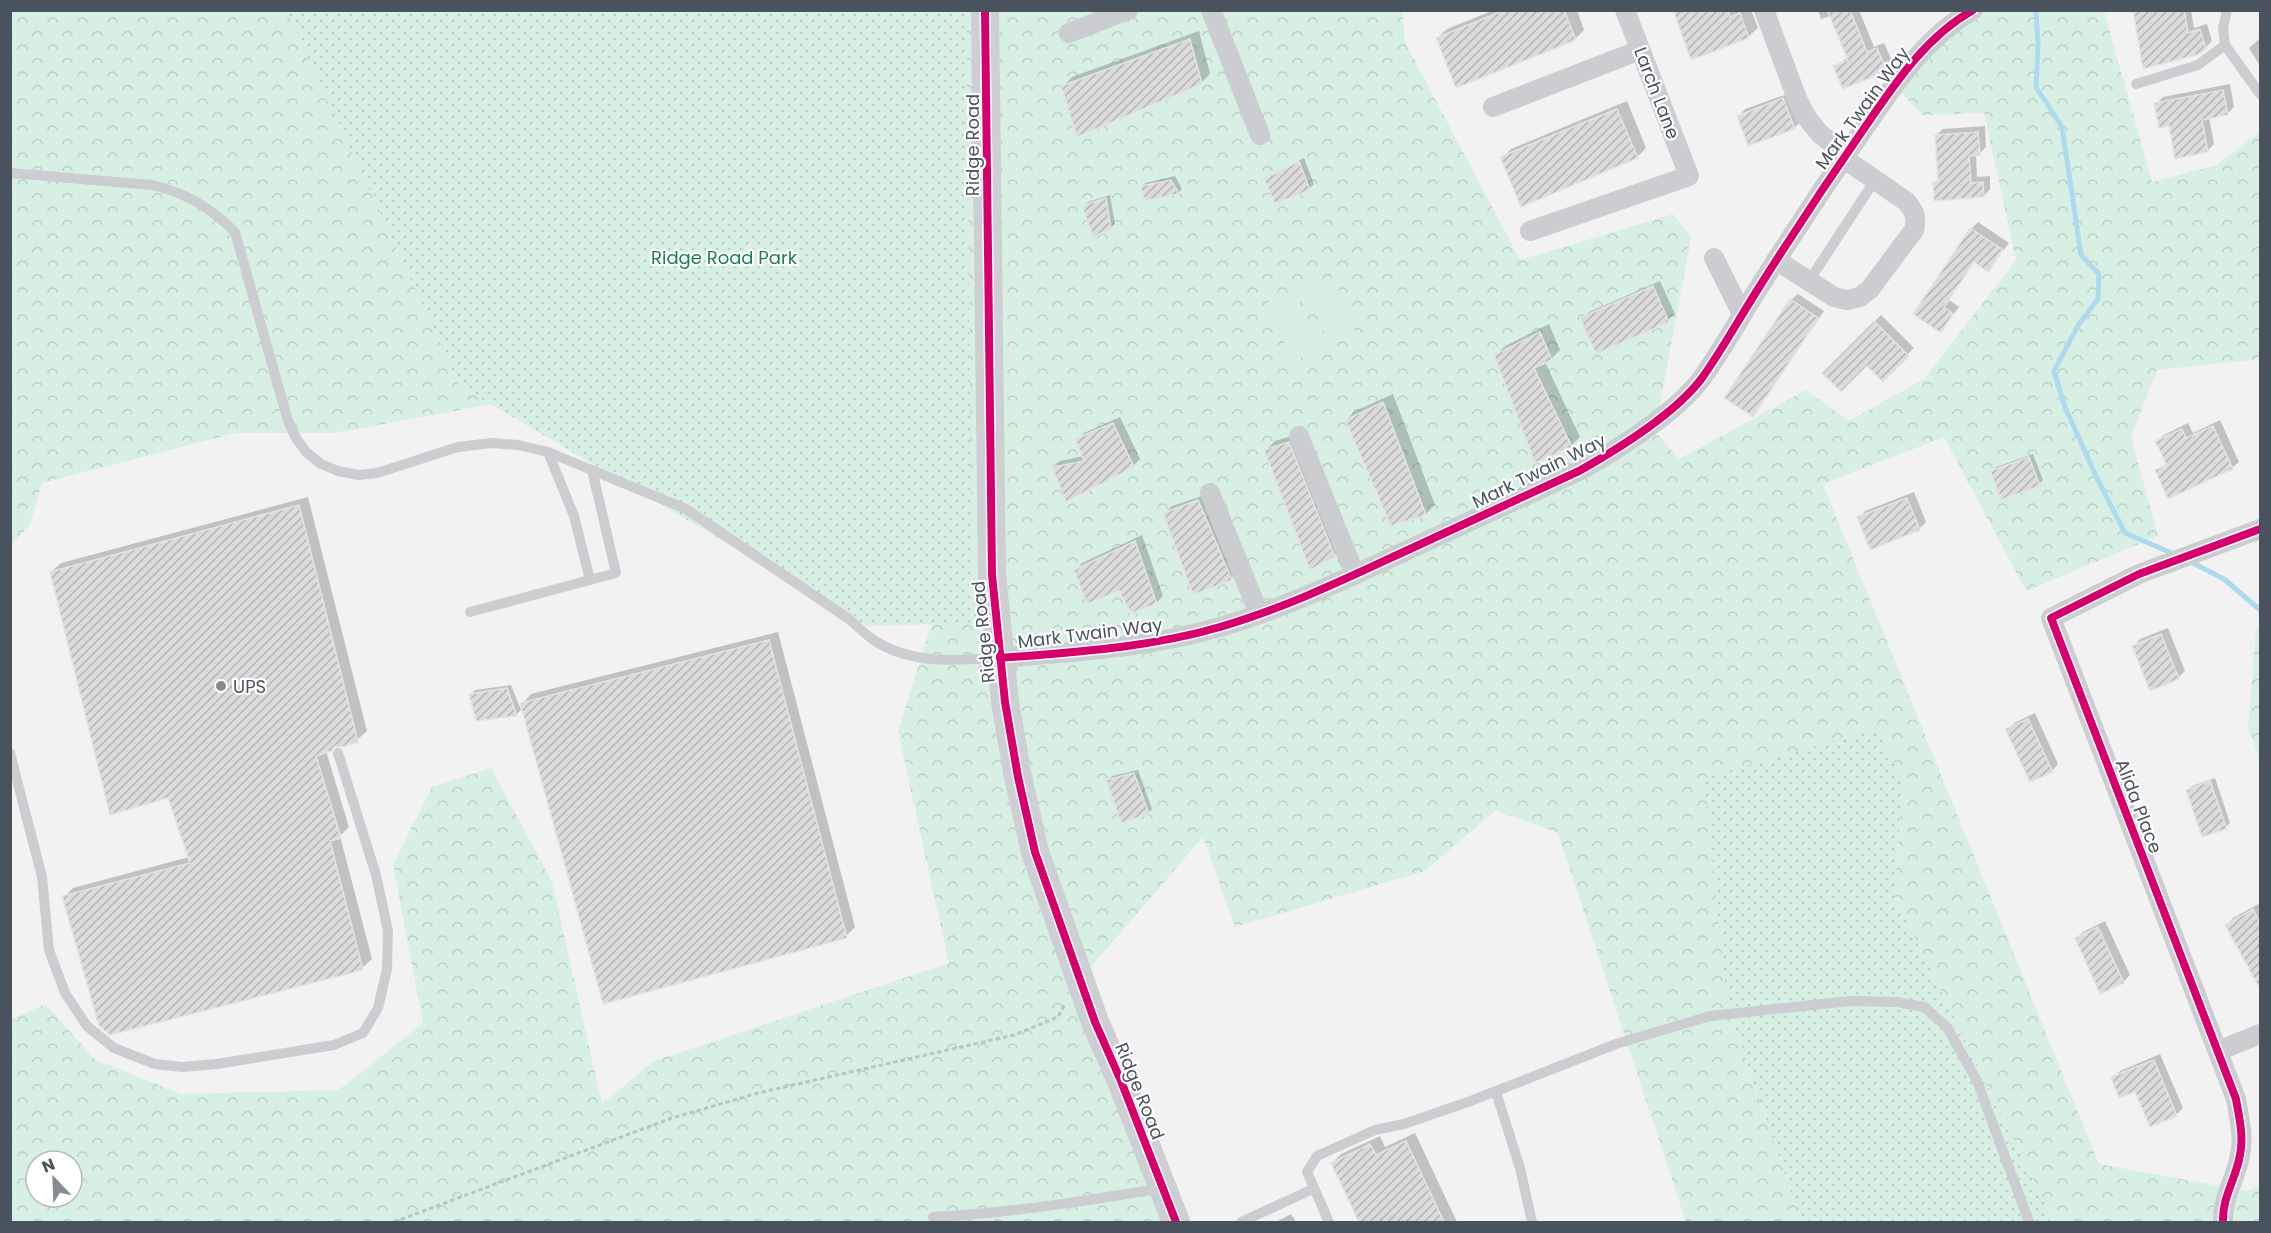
<svg xmlns="http://www.w3.org/2000/svg" width="2271" height="1233" viewBox="0 0 2271 1233" font-family="Poppins,sans-serif">
  <style>
    .forest { fill: url(#forest-crowns); fill-rule: evenodd }
    .park { fill: url(#park-dots) }
    .pitch { fill: #d7f0e3 }
    .shadow { fill: #0003 }
    .lines { fill: none; stroke-linecap: round; stroke-linejoin: round }
    .stream { stroke: #addbed; stroke-width: 5 }
    .building { fill: url(#building-hatch); stroke: #e3e4e5; stroke-width: 1.5 }
    .path { stroke: #b9c5c2; stroke-width: 3; stroke-dasharray: 4.5 3; stroke-linecap: butt }
    .lane { stroke: #cbcdd0; stroke-width: 10 }
    .street { stroke: #cbcdd0; stroke-width: 20 }
    .secondary { stroke: #cdcfd2; stroke-width: 28 }
    .cycleway-casing { stroke: #fff; stroke-width: 11 }
    .cycleway { stroke: #d6006c; stroke-width: 8 }
    .poi-dot { fill: #848b92; stroke: #fff; stroke-width: 2 }
    .labels { text-anchor: middle; dominant-baseline: central; stroke-width: 4.5; stroke-linejoin: round; paint-order: stroke }
    .street-label { font-size: 18px; fill: #49535e; stroke: #fff }
    .park-label { font-size: 18px; fill: #198055; stroke: #fff }
    .poi-label { font-size: 18px; fill: #49535e; stroke: #fff; text-anchor: start }
  </style>
  <defs>
    <pattern id="forest-crowns" width="20" height="18" patternUnits="userSpaceOnUse" patternTransform="scale(1.5)"><rect width="20" height="18" fill="#d7f0e3"/><path d="M2 6a3 3 0 1 1 6 0M12 15a3 3 0 1 1 6 0" fill="none" stroke="#bad0c5"/></pattern>
    <pattern id="park-dots" width="8" height="8" patternUnits="userSpaceOnUse" patternTransform="scale(1.5)"><rect width="8" height="8" fill="#d7f0e3"/><path d="M2 2h.1M6 6h.1" fill="none" stroke="#bad0c5" stroke-width="1.8" stroke-linecap="round"/></pattern>
    <pattern id="building-hatch" width="6" height="6" patternUnits="userSpaceOnUse" patternTransform="scale(1.5)"><rect width="6" height="6" fill="#dbdbdc"/><path d="M-1 1l2-2M0 6l6-6M5 7l2-2" fill="none" stroke="#b4b4b6"/></pattern>
  </defs>
  <rect width="100%" height="100%" fill="#f2f2f2"/>
  <!-- forest -->
  <g class="forest">
    <path d="M11,11H1402L1405,42L1520,260L1673,214L1691,237L1655,432L1679,459L1806,390L1849,421L1924,379L2016,260L1984,113L1922,115L1892,83L1966,11H2104L2152,182L2217,165L2260,132V359L2157,370L2131,437L2158,536L2026,591L1944,437L1823,484L2099,1164L2247,1191L2260,1186V1222H2054L1894,895L1903,782L1727,1003L1801,1222H1686L1558,833L1496,810L1425,871L1235,927L1203,837L1084,975L1172,1222H11V1019L46,1004L94,1059L181,1094L339,1090L423,1023L393,865L432,787L491,768L552,882L602,1104L654,1061L949,963L898,732L932,622L569,390L335,433H235L42,483L30,524L11,546ZM36,1161H72V1197H36Z"/>
    <path d="M2256,628L2260,629V759L2248,728Z"/>
  </g>
  <!-- park -->
  <g class="park">
    <path d="M287,11H966L971,504L977,623L867,626L460,386Z"/>
    <path d="M1877,729L1903,782L1894,895L2054,1222H1801L1727,1003L1704,778Z"/>
  </g>
  <!-- pitch -->
  <g class="pitch">
    <path d="M1333,277L1356,335L1329,346L1306,287Z"/>
    <path d="M1295,291L1319,350L1292,361L1268,302Z"/>
  </g>
  <!-- shadow -->
  <g class="shadow">
    <path d="M1494,10H1577L1584,30L1575,39L1437,38L1447,29Z"/>
    <path d="M1675,10H1751L1758,28L1748,37Z"/>
    <path d="M1818,10H1859L1874,47L1884,43L1893,63L1886,70L1835,67L1848,57L1831,16L1821,19Z"/>
    <path d="M2135,10H2191L2194,28L2207,24L2212,41L2205,48Z"/>
    <path d="M1199,31L1210,74L1201,83L1063,87L1072,77Z"/>
    <path d="M2260,38V66L2249,48Z"/>
    <path d="M2230,84L2234,107L2228,113L2209,117L2214,144L2207,151L2170,124L2156,104L2163,97Z"/>
    <path d="M1790,93L1801,121L1794,128L1739,116L1745,109Z"/>
    <path d="M1627,101L1646,148L1637,157L1502,158L1511,149Z"/>
    <path d="M1985,126L1986,147L1979,154H1976L1977,177L1990,176V189L1984,196L1934,183L1939,178L1936,135L1943,129Z"/>
    <path d="M1304,158L1314,184L1309,189L1276,202L1266,179L1270,175Z"/>
    <path d="M1175,176L1182,189L1178,193L1146,199L1141,187L1145,183Z"/>
    <path d="M1110,195L1115,224L1110,228L1084,206L1088,202Z"/>
    <path d="M1978,222L2009,243L1988,270L1975,261L1949,300L1959,307L1941,331L1915,314L1971,229Z"/>
    <path d="M1660,281L1675,314L1668,320L1582,319L1589,312Z"/>
    <path d="M1798,294L1824,311L1759,408L1753,415L1791,300Z"/>
    <path d="M1881,315L1914,348L1883,379L1867,363L1824,373Z"/>
    <path d="M1549,324L1560,350L1551,359L1545,362L1580,437L1571,446L1496,355L1505,346Z"/>
    <path d="M1393,394L1435,505L1426,514L1392,524L1346,420L1355,411Z"/>
    <path d="M1120,417L1140,459L1134,465L1067,500L1054,467L1060,461L1084,456L1077,439L1084,433Z"/>
    <path d="M2220,420L2239,462L2232,468L2157,471L2167,463L2157,441L2164,435L2188,423L2193,433Z"/>
    <path d="M1298,434L1343,547L1334,556L1266,450L1275,441Z"/>
    <path d="M2033,454L2043,480L2039,484L1992,472L1996,467Z"/>
    <path d="M1914,492L1926,522L1919,529L1859,518L1865,511Z"/>
    <path d="M1205,495L1238,572L1231,578L1165,513L1172,506Z"/>
    <path d="M308,497L367,731L357,740L335,745L326,751L349,827L340,836L372,959L362,968L64,897L73,888L189,857L169,796L51,572L61,563Z"/>
    <path d="M1142,535L1163,596L1156,603L1076,570L1082,563Z"/>
    <path d="M2168,628L2185,671L2178,678L2134,646L2140,639Z"/>
    <path d="M778,632L855,927L846,936L522,704L531,694Z"/>
    <path d="M511,685L521,710L517,714L477,719L471,694L475,690Z"/>
    <path d="M2035,713L2058,764L2052,771L2007,730L2014,723Z"/>
    <path d="M1138,770L1152,809L1148,813L1108,780L1112,776Z"/>
    <path d="M2215,778L2230,823L2226,827L2188,790L2192,786Z"/>
    <path d="M2260,903V973L2255,976L2226,925L2233,918Z"/>
    <path d="M2105,921L2130,975L2123,982L2076,938L2083,932Z"/>
    <path d="M2160,1054L2183,1108L2176,1115L2113,1078L2120,1071Z"/>
    <path d="M1415,1133L1457,1222H1361L1332,1163L1341,1154L1380,1136L1385,1147Z"/>
    <path d="M1291,1214L1296,1222H1276Z"/>
  </g>
  <g class="lines">
    <!-- stream -->
    <g class="stream">
      <path d="M2036,10L2038,45L2036,87L2062,127L2081,255L2099,274L2098,299L2079,324L2054,371L2065,407L2096,476L2125,533L2174,554"/>
      <path d="M2191,562L2224,579L2260,610"/>
    </g>
  </g>
  <!-- building -->
  <g class="building">
    <path d="M1505,10H1564L1576,40L1456,88L1436,38Z"/>
    <path d="M1673,10H1728L1730,17L1740,13L1749,38L1691,60Z"/>
    <path d="M1827,10H1850L1867,52L1877,48L1887,71L1843,89L1833,66L1848,60Z"/>
    <path d="M2133,10H2184L2188,33L2200,29L2206,49L2200,54L2143,69Z"/>
    <path d="M1190,39L1202,84L1077,137L1061,86Z"/>
    <path d="M2223,90L2228,115L2202,120L2208,152L2175,159L2169,126L2159,128L2154,103Z"/>
    <path d="M1783,98L1795,129L1748,146L1737,116Z"/>
    <path d="M1617,109L1638,158L1521,207L1500,157Z"/>
    <path d="M1978,132L1980,155L1969,156L1971,183L1983,182L1984,197L1934,201L1933,182H1938L1935,135Z"/>
    <path d="M1299,161L1310,190L1275,204L1264,179Z"/>
    <path d="M1171,180L1179,194L1145,201L1140,186Z"/>
    <path d="M1106,198L1111,229L1093,237L1082,206Z"/>
    <path d="M1970,228L2003,250L1988,272L1974,262L1944,307L1953,314L1941,333L1913,314Z"/>
    <path d="M1653,286L1669,322L1596,354L1580,318Z"/>
    <path d="M1790,299L1818,318L1753,417L1724,398Z"/>
    <path d="M1874,321L1909,356L1883,382L1867,366L1841,392L1822,373Z"/>
    <path d="M1540,332L1552,360L1534,368L1572,447L1535,463L1494,355Z"/>
    <path d="M1383,402L1426,515L1391,526L1345,420Z"/>
    <path d="M1113,423L1134,467L1066,502L1052,467L1084,461L1075,439Z"/>
    <path d="M2213,426L2233,469L2168,499L2155,470L2167,465L2155,441L2182,429L2186,438Z"/>
    <path d="M1289,442L1335,557L1310,570L1264,450Z"/>
    <path d="M2029,457L2040,486L2001,500L1990,471Z"/>
    <path d="M1907,498L1920,530L1870,550L1857,517Z"/>
    <path d="M1198,500L1232,580L1193,595L1163,513Z"/>
    <path d="M299,505L358,742L342,747L335,746L331,751L316,756L341,838L330,841L363,970L110,1035L99,1026L62,896L190,863L168,798L110,815L50,572Z"/>
    <path d="M1135,541L1157,604L1131,613L1119,591L1087,604L1074,570Z"/>
    <path d="M2161,634L2179,679L2150,691L2132,646Z"/>
    <path d="M769,640L847,938L603,1004L520,703Z"/>
    <path d="M507,688L517,716L476,721L469,694Z"/>
    <path d="M2028,719L2053,772L2030,782L2005,729Z"/>
    <path d="M1134,773L1149,814L1121,823L1106,780Z"/>
    <path d="M2210,781L2227,829L2202,837L2186,790Z"/>
    <path d="M2253,909L2260,923V989L2225,925Z"/>
    <path d="M2098,927L2124,983L2100,994L2075,938Z"/>
    <path d="M2154,1060L2177,1116L2150,1127L2135,1092L2119,1098L2111,1077Z"/>
    <path d="M1406,1141L1444,1222H1359L1331,1163L1370,1144L1376,1155Z"/>
  </g>
  <g class="lines">
    <!-- path -->
    <path class="path" d="M394,1222L672,1118L758,1093L1014,1035L1058,1017L1065,1004"/>
    <!-- lane -->
    <g class="lane">
      <path d="M2227,10L2223,28L2225,45L2260,94"/>
      <path d="M2136,84L2198,65L2225,45"/>
      <path d="M10,173L152,185C186,193 211,208 235,232L288,421L296,438L306,452L321,464L338,471L358,475L377,473L458,447L491,443L518,445L548,452L686,509L849,619C857,626 866,635 875,641C913,665 956,660 999,658"/>
      <path d="M1809,281L1875,180"/>
      <path d="M548,452L574,516L590,580"/>
      <path d="M470,612L616,573L592,470"/>
      <path d="M10,753L42,877L49,950L65,993L87,1026L114,1048L155,1064L182,1067L217,1064L334,1045L363,1033L378,1008L387,969L388,931L376,875L338,753"/>
      <path d="M1496,1092L1520,1168L1532,1222"/>
      <path d="M933,1217C1010,1213 1086,1201 1162,1188"/>
      <path d="M1241,1222L1313,1189"/>
      <path d="M1329,1222L1307,1172L1317,1156L1375,1130L1404,1124L1468,1102L1616,1044L1710,1016L1851,1001L1897,1002L1924,1007L1947,1027L1977,1081L2029,1222"/>
    </g>
    <!-- street -->
    <g class="street">
      <path d="M1211,10L1260,135"/>
      <path d="M1764,10L1798,101L1807,118L1820,134L1846,154"/>
      <path d="M1069,33L1128,10"/>
      <path d="M1493,107L1640,50"/>
      <path d="M1530,231L1689,176L1625,10"/>
      <path d="M1714,258L1742,314"/>
      <path d="M1776,260L1834,297L1847,300L1860,297L1870,289L1914,230C1917,218 1915,212 1907,202L1843,158"/>
      <path d="M1299,436L1355,575"/>
      <path d="M1210,493L1259,614"/>
      <path d="M1000,658C1074,652 1148,648 1220,627C1282,609 1339,582 1397,555C1458,527 1518,499 1579,471C1618,449 1675,414 1702,378C1722,350 1739,319 1758,289C1792,235 1827,182 1863,130C1894,85 1924,38 1973,10"/>
      <path d="M2218,1051L2260,1034"/>
      <path d="M2223,1222C2222,1197 2236,1179 2240,1155C2244,1136 2239,1117 2236,1099L2051,618L2139,574L2260,529"/>
    </g>
    <!-- secondary -->
    <path class="secondary" d="M985,10L992,575L1005,702L1018,777L1035,852L1095,1022L1121,1081L1176,1222"/>
    <defs>
      <g id="cycleway">
        <path d="M985,10L992,575L1005,702L1018,777L1035,852L1095,1022L1121,1081L1176,1222"/>
        <path d="M1000,658C1074,652 1148,648 1220,627C1282,609 1339,582 1397,555C1458,527 1518,499 1579,471C1618,449 1675,414 1702,378C1722,350 1739,319 1758,289C1792,235 1827,182 1863,130C1894,85 1924,38 1973,10"/>
        <path d="M2223,1222C2222,1197 2236,1179 2240,1155C2244,1136 2239,1117 2236,1099L2051,618L2139,574L2260,529"/>
      </g>
    </defs>
    <!-- cycleway casing -->
    <use href="#cycleway" class="cycleway-casing"/>
    <!-- cycleway -->
    <use href="#cycleway" class="cycleway"/>
  </g>
  <!-- markers -->
  <circle class="poi-dot" cx="221" cy="686" r="6"/>
  <g class="labels">
    <!-- street labels -->
    <g class="street-label">
      <text transform="translate(1657 93) rotate(69)">Larch Lane</text>
      <text transform="translate(1862 108) rotate(-54)">Mark Twain Way</text>
      <text transform="translate(972 145) rotate(-90)">Ridge Road</text>
      <text transform="translate(1539 471) rotate(-26)">Mark Twain Way</text>
      <text transform="translate(983 632) rotate(-96)">Ridge Road</text>
      <text transform="translate(1090 633) rotate(-7)">Mark Twain Way</text>
      <text transform="translate(2139 806) rotate(69)">Alida Place</text>
      <text transform="translate(1140 1091) rotate(68)">Ridge Road</text>
    </g>
    <!-- park labels -->
    <g class="park-label">
      <text x="724" y="257">Ridge Road Park</text>
    </g>
    <!-- poi labels -->
    <g class="poi-label">
      <text x="233" y="686">UPS</text>
    </g>
  </g>
  <!-- border -->
  <rect width="2271" height="1233" fill="none" stroke="#49535e" stroke-width="24"/>
  <!-- north arrow -->
  <g transform="translate(54 1179) rotate(337)"><circle r="28" fill="#ffffff" stroke="#b6babf" stroke-width="1.5"/>
  <path d="M0-4.5L10 22L0 15L-10 22Z" fill="#848b92"/>
  <text y="-9" font-size="16" font-weight="bold" text-anchor="middle" fill="#49535e">N</text>
  </g>
</svg>
